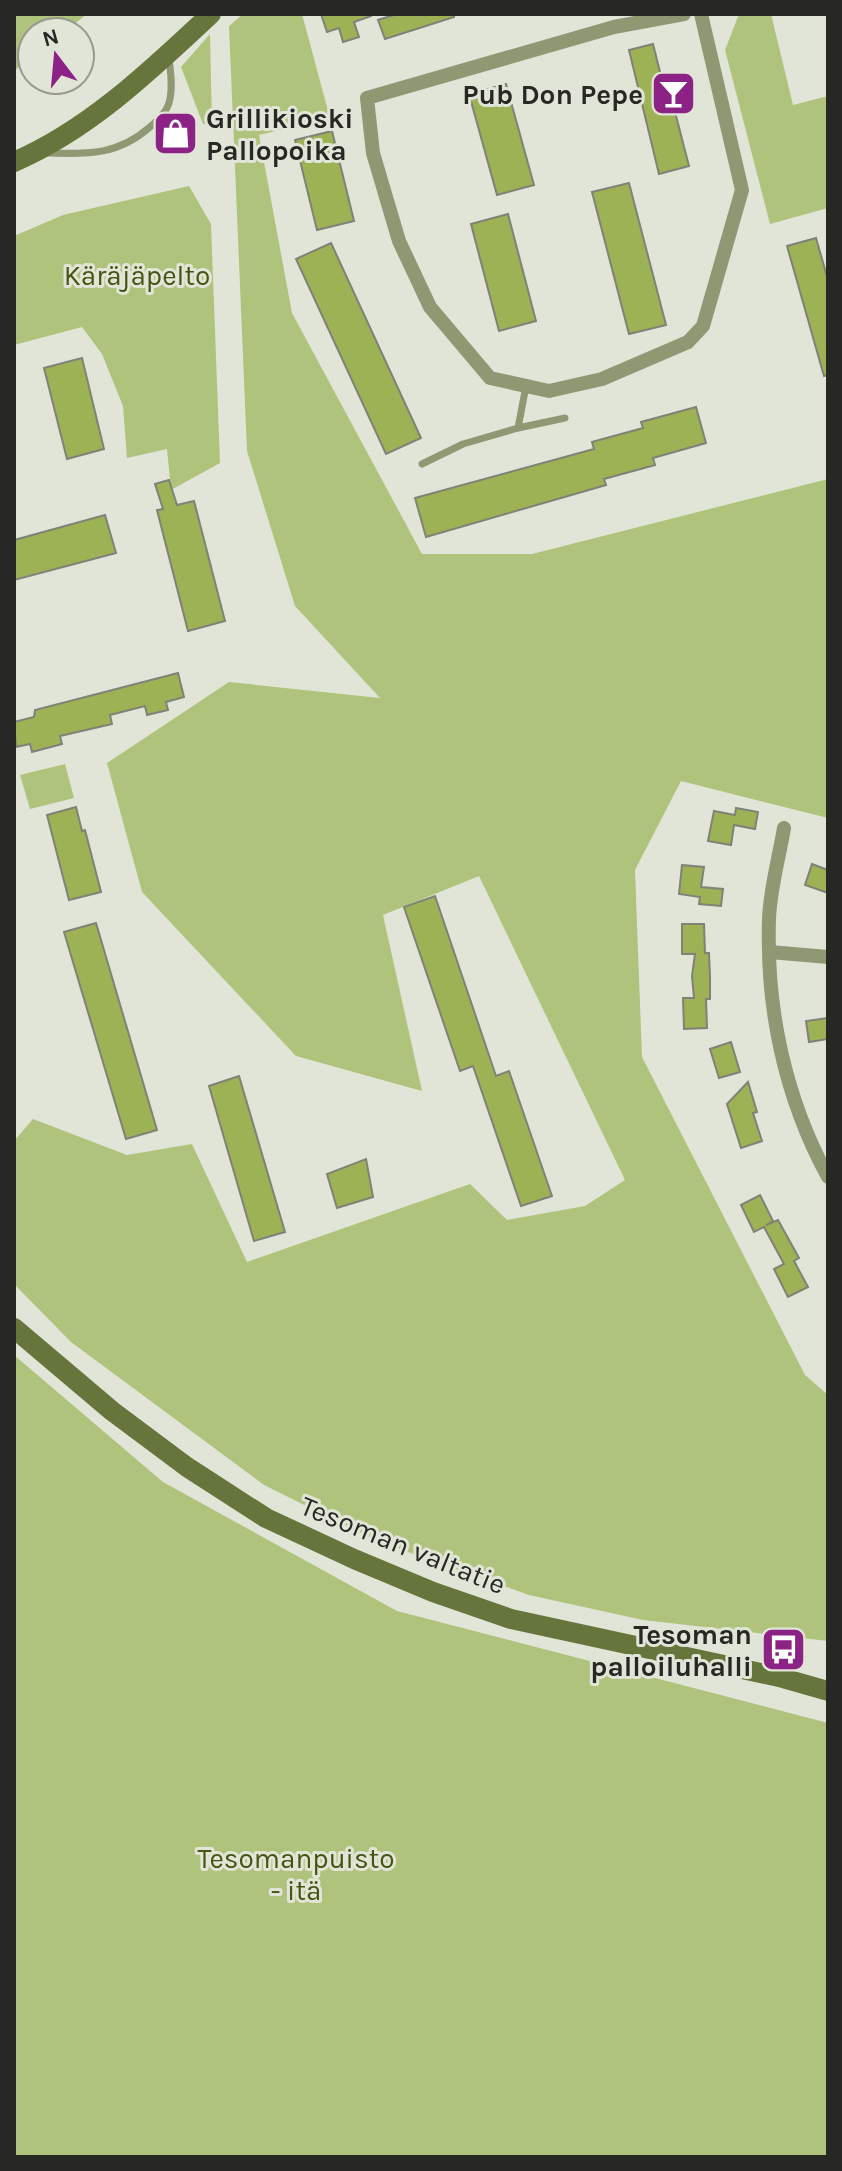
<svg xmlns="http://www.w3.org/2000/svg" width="842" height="2171" viewBox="0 0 842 2171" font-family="Karla,sans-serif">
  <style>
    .green { fill: #b0c37c }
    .building { fill: #9cb254; stroke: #7f8277; stroke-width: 2 }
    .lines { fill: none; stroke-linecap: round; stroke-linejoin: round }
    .lane { stroke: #8e9973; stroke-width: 7 }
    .street { stroke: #8e9973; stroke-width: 14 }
    .secondary { stroke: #66753b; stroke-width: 20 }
    .labels { text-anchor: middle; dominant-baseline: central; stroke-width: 6; stroke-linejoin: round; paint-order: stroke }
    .poi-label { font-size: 28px; font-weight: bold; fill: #272823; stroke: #e1e5d8; text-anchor: end }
    .park-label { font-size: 28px; fill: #46540f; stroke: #e1e5d8 }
    .street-label { font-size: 28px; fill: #272823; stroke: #e1e5d8 }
  </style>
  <rect width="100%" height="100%" fill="#e1e5d8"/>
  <!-- green -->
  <g class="green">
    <path d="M14,14H87L64,32H32V57L14,71Z"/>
    <path d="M243,14H302L330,118L259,135L292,313L422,554H532L828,479V818L681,781L635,870L642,1057L805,1375L828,1395V1641L643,1620L529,1595L377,1541L264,1485L71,1342L14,1284V1141L33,1119L127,1155L192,1144L247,1262L470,1184L507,1220L585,1206L625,1180L479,876L383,915L422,1091L296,1056L142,892L107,763L229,682L380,698L295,606L247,451L229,26Z"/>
    <path d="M739,14H771L793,105L828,96V208L770,224L725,50Z"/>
    <path d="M210,34L212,125L203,124L181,67Z"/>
    <path d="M189,186L211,224L220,463L171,490L167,449L127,458L123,406L102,354L82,327L14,345V236L63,215Z"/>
    <path d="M65,764L74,798L30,809L20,775Z"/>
    <path d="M14,1355L163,1482L397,1611L828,1723V2157H14Z"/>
  </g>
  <!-- building -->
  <g class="building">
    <path d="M321,14H371V16L354,22L359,37L343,42L339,28L327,32Z"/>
    <path d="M397,14H454V17L385,39L378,20Z"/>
    <path d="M653,44L662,80L676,77L684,110L675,112L689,166L659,174L629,50Z"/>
    <path d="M506,84L534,185L497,195L469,94Z"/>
    <path d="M180,120L190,130L170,149L160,138Z"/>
    <path d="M332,131L354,221L317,230L295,140Z"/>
    <path d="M629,183L666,325L629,334L592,192Z"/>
    <path d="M508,214L536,321L499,331L471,224Z"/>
    <path d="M816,238L828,280V375L824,376L787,246Z"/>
    <path d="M331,243L421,438L386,454L296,259Z"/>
    <path d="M82,358L104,449L67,459L44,368Z"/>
    <path d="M696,407L706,443L653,458L655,465L604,479L606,485L426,537L415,498L594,449L592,442L643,428L641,422Z"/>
    <path d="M169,480L177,505L194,501L225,621L188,631L157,510L163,509L155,484Z"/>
    <path d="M105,515L116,553L14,580V540Z"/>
    <path d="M178,673L184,697L166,702L168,710L147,715L145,706L110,715L112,724L60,736L62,744L32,752L30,744L16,747L14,722L34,717L35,710Z"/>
    <path d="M76,807L82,831L85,830L101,892L69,900L47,815Z"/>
    <path d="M736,808L758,812L755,829L734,825L731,845L708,841L714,811L735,815Z"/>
    <path d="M812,864L828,870V893L805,885Z"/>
    <path d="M682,865L704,867L701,887L723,889L721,906L699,904L700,897L679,894Z"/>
    <path d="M435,896L496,1076L509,1071L552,1196L521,1206L473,1066L460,1071L404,907Z"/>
    <path d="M96,923L157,1130L126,1139L64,932Z"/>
    <path d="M682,924H704L705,953H709L710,977V999H706L707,1028L684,1029L683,998H694L692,976L695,954H682Z"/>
    <path d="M828,1018V1039L809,1042L806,1021Z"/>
    <path d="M731,1042L740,1072L719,1078L710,1049Z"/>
    <path d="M239,1076L285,1232L254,1241L209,1086Z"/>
    <path d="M748,1082L757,1112L753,1113L762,1141L741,1148L727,1104Z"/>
    <path d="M366,1159L373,1197L337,1208L327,1174Z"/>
    <path d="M760,1195L773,1221L766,1225L778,1220L799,1258L794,1261L808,1287L788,1297L774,1269L784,1264L764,1227L754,1232L741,1205Z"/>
  </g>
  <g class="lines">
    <!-- lane -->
    <g class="lane">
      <path d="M45,153C87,154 117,156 150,127C158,120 166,113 169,103C173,89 171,73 169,59"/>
      <path d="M518,428L565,418"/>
      <path d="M422,464L463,444L518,428L526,386"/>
    </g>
    <!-- street -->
    <g class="street">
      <path d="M684,14L614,27L367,98L373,153L399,241L430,307L490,378L549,391L602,379L688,342L703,326L742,190L701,14"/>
      <path d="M784,828C779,858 770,889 769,919C766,1009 785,1098 828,1177"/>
      <path d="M770,952L828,957"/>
    </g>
    <!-- secondary -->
    <g class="secondary">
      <path d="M14,162C90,129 151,70 211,14"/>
      <path d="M14,1328L112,1411L187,1467L266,1518L354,1559L433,1592L511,1619L779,1677L828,1691"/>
    </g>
  </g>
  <!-- icons -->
  <defs>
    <symbol id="bar-square" viewBox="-11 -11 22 22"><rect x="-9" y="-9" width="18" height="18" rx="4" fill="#8c2186" stroke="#e1e5d8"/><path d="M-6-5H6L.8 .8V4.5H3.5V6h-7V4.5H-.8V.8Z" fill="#fff"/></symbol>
    <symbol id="shop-square" viewBox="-11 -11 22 22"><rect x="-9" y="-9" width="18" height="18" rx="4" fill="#8c2186" stroke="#e1e5d8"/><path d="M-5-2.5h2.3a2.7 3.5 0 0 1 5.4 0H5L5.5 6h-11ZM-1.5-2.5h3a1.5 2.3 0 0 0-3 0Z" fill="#fff"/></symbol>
    <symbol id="bus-square" viewBox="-11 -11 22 22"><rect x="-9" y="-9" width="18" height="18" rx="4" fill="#8c2186" stroke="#e1e5d8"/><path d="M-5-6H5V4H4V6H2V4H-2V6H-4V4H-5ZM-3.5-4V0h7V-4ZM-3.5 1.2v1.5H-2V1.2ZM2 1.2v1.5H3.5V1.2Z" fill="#fff"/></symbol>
  </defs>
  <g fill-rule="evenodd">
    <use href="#bar-square" x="648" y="68" width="51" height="51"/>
    <use href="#shop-square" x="150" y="108" width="51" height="51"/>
    <use href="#bus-square" x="758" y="1624" width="51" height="51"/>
  </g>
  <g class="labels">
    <!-- poi labels -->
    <g class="poi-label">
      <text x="643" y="94">Pub Don Pepe</text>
      <text x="206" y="118" text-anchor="start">Grillikioski<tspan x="206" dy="32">Pallopoika</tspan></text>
      <text x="752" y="1634">Tesoman<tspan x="752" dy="32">palloiluhalli</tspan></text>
    </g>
    <!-- park labels -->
    <g class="park-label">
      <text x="137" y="275">Käräjäpelto</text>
      <text x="296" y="1858">Tesomanpuisto<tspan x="296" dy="32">- itä</tspan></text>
    </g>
    <!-- street labels -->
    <g class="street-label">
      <text transform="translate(403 1545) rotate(22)">Tesoman valtatie</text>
    </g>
  </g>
  <!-- border -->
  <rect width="842" height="2171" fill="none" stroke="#272823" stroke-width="32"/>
  <!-- north arrow -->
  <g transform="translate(56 56) rotate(344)"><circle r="38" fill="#e1e5d8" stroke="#979990" stroke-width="2"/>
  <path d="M0-6L14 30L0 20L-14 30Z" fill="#8c2186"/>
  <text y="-12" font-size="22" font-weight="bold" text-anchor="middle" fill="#272823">N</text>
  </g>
</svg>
